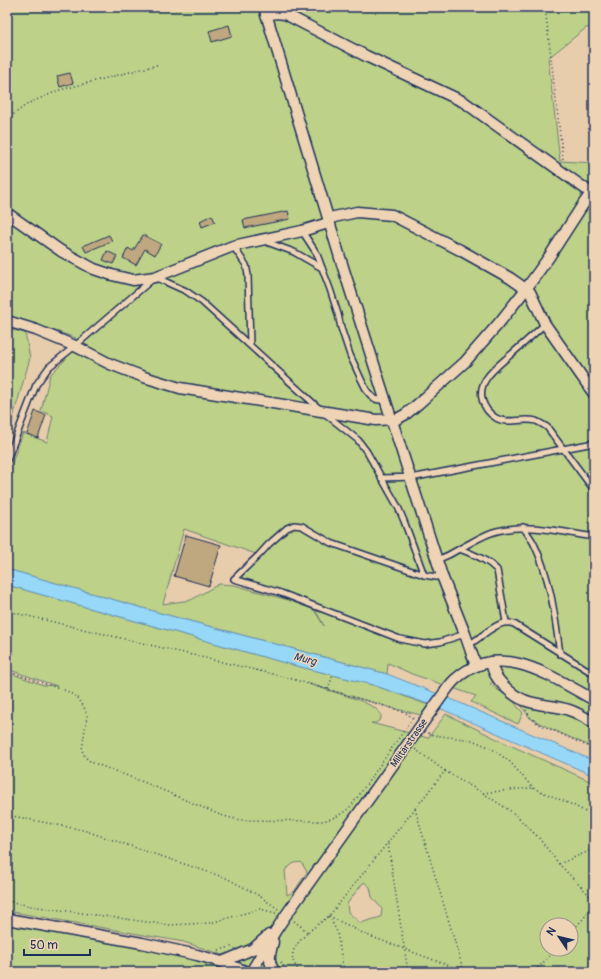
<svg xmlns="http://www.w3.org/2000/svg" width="601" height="979" viewBox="0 0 601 979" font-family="Pangolin,sans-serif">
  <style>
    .green { fill: #bdd288; stroke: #6c8073; fill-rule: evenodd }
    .water { fill: #97d8f9; stroke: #6594bb }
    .building { fill: #bfa77f; stroke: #1b2f5e }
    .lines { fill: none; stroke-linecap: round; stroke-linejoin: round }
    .lane-casing { stroke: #1b2f5e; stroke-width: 8 }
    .street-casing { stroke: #1b2f5e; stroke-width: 13 }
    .path { stroke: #1b2f5e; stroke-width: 1.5; stroke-dasharray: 1 3; stroke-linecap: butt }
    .lane { stroke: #eed4b5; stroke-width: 5 }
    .street { stroke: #eed4b5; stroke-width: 10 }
    .labels { text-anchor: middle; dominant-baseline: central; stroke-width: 3; stroke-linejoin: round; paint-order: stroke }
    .street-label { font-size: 10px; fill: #1b2f5e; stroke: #eed4b5 }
    .water-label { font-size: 11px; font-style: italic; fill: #27406e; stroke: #eed4b5 }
  </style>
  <rect width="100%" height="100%" fill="#e7cdab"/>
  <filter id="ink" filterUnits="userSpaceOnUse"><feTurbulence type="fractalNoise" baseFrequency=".025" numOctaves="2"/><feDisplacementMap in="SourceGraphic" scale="8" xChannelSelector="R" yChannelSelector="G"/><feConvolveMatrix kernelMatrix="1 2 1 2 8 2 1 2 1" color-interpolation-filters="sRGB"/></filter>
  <g filter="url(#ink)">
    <!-- green -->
    <g class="green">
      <path d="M7,7H594V26L586,28L548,58L560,161L594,163V181L580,196L594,204V748L547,727L530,718L501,677L490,684L513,701L523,713L518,724L471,702L476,696L412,674L388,663L387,674L160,613L7,569V467L10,468L23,433L47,442L53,416L41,411L50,375L65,360L76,338L29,322L7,316ZM184,529L256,554L266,543L272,545L240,578L310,600L324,626L314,610L288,600L234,585L219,584L191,600L163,604Z"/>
      <path d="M14,330L25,333L30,358L12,421L7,435V342L9,333Z"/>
      <path d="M7,585L285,663L373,685L428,705L421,715L392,708L309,684C326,691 369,699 380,713C381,714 381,717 381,719L376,723H371L428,738L446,714L503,742L594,783V972H263L220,954L184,942L7,911V672L43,685L57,686L7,669ZM301,862L307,872L294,892L287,895L285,870L294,863ZM364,882L370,887L372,897L382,909L381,917L360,923L348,912L347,904L355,893ZM547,925H571V949H547Z"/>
      <path d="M7,923L124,944L180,956L235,971V972H7Z"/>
    </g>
    <!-- water -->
    <path class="water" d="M7,569L160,613L387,674L453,700L594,761V776L437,707L373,685L285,663L7,585Z"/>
    <!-- building -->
    <g class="building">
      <path d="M229,25L232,36L212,42L209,31Z"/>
      <path d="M70,73L73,83L60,87L57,76Z"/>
      <path d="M288,211L290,219L245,228L243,220Z"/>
      <path d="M212,215L215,222L202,227L200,221Z"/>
      <path d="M109,235L112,241L86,252L83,246Z"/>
      <path d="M143,235L161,244L155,255L145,249L136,265L123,258L128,248L133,251Z"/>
      <path d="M107,251L117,256L113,264L103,260Z"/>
      <path d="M35,411L46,415L38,438L27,434Z"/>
      <path d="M186,535L221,545L209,586L174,576Z"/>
    </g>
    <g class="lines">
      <defs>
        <g id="lane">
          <path d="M302,231L317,254L322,268"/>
          <path d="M264,241L294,252L322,268L330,289L338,314L341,328L350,355L361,379L367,391L374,399L380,400L385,399"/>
          <path d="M233,246L246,265L248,275L250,345"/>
          <path d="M545,324C533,335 521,346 508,357C501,363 492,370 486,379C477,393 482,409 496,418C508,425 523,417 536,421C539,422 543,425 547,427L594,490"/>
          <path d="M7,460L36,385L49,367L75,346L155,277L186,291L202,302L323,412L358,440L367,452L398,507L404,521L424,575L436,577L442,576"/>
          <path d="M381,478L416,477L594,443"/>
          <path d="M523,527C527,533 532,539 535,546C551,580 555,617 560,654"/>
          <path d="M460,549C474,555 487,559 497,570L506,622"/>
          <path d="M437,560C445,557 453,553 461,548C473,542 484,534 497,531C529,523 562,532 594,537"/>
          <path d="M424,575L331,543L302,526L294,525L287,528L269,544L259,555L234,579L281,593L400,639L425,644L440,642L465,634"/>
          <path d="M468,645C480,639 492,625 504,623C508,622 511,623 514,624L594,674"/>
        </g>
        <g id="street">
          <path d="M264,7L342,264L385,399L442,576L465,634L476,666"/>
          <path d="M266,15L276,13L285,14L366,56L464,102L594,195"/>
          <path d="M7,213L61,251L94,269L112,275L133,280L155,277L233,246L302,231L325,224L334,217L357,212L392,215L460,250L510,278L530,292L545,324L594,394"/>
          <path d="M7,321L36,330L75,346L110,364L144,377L180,388L376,420L397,419L406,414L418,404L465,362L499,323L526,289L549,257L582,206L594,189"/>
          <path d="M491,662C493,672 496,678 504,686C509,691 516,697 524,700C538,706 554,705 569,710C578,713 586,718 594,723"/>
          <path d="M7,919L142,943L197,955L222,962L247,972"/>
          <path d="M273,942C270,953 267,962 275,972"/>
          <path d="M222,962L253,949L269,935"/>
          <path d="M251,972L276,930L286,915L447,689C450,685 453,681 457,678C501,639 553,678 594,700"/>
        </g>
      </defs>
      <!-- lane casing -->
      <use href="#lane" class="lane-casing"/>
      <!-- street casing -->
      <use href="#street" class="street-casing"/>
      <!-- path -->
      <g class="path">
        <path d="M545,7L563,160"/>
        <path d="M7,119L29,103L60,90L157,65"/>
        <path d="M7,611L285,677L392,708L408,714L414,720"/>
        <path d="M7,671L67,691L78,698L84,707L87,716L82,750L85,757L91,762L146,783L220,815L239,820L323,821C335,818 343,814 352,805L413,718"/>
        <path d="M328,689L333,675"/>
        <path d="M526,710L531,718L539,724L594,749"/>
        <path d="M428,733L433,735L472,740L491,748L510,762L533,788L575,806L591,815L594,818"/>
        <path d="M445,771L483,793L512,812L538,837L559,864L592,898C592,912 580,922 571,932"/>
        <path d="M483,793L519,789L533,788"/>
        <path d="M415,809L464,972"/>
        <path d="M7,815L83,830L226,878L258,895L278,909"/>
        <path d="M388,844L408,972"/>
        <path d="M559,864L594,849"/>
        <path d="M7,901L31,906L169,925L210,923L260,909L276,913"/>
        <path d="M329,916L367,935L466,972"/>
        <path d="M329,916L337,932L344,972"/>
        <path d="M294,921L308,932C301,940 290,949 293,960C294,964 297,968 299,972"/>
        <path d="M308,932L329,916L445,771L415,749"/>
        <path d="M219,950L234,946"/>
        <path d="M281,962L287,972"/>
        <path d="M190,972L193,965"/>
        <path d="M531,972L539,967L556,949"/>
      </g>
      <!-- lane -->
      <use href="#lane" class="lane"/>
      <!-- street -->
      <use href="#street" class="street"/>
    </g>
  </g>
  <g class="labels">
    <!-- street labels -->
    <g class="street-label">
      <text transform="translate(409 743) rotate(-55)">Militärstrasse</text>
    </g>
    <!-- water labels -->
    <g class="water-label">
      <text transform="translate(305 659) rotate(15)">Murg</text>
    </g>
  </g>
  <!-- margin -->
  <rect width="601" height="979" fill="none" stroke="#eed4b5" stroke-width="24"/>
  <rect x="12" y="12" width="577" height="955" fill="none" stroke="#1b2f5e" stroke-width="1.5" filter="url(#ink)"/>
  <!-- north arrow -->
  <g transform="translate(559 937) rotate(305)"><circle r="19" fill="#eed4b5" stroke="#9a9292"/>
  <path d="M0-3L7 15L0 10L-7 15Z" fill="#1b2f5e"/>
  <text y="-6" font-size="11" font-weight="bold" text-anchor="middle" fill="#1b2f5e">N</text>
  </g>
  <!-- scale -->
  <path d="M24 949v6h66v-6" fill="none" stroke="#1b2f5e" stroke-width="2"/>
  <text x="30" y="949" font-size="12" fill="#1b2f5e" stroke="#eed4b5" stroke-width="3" paint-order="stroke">50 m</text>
</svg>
